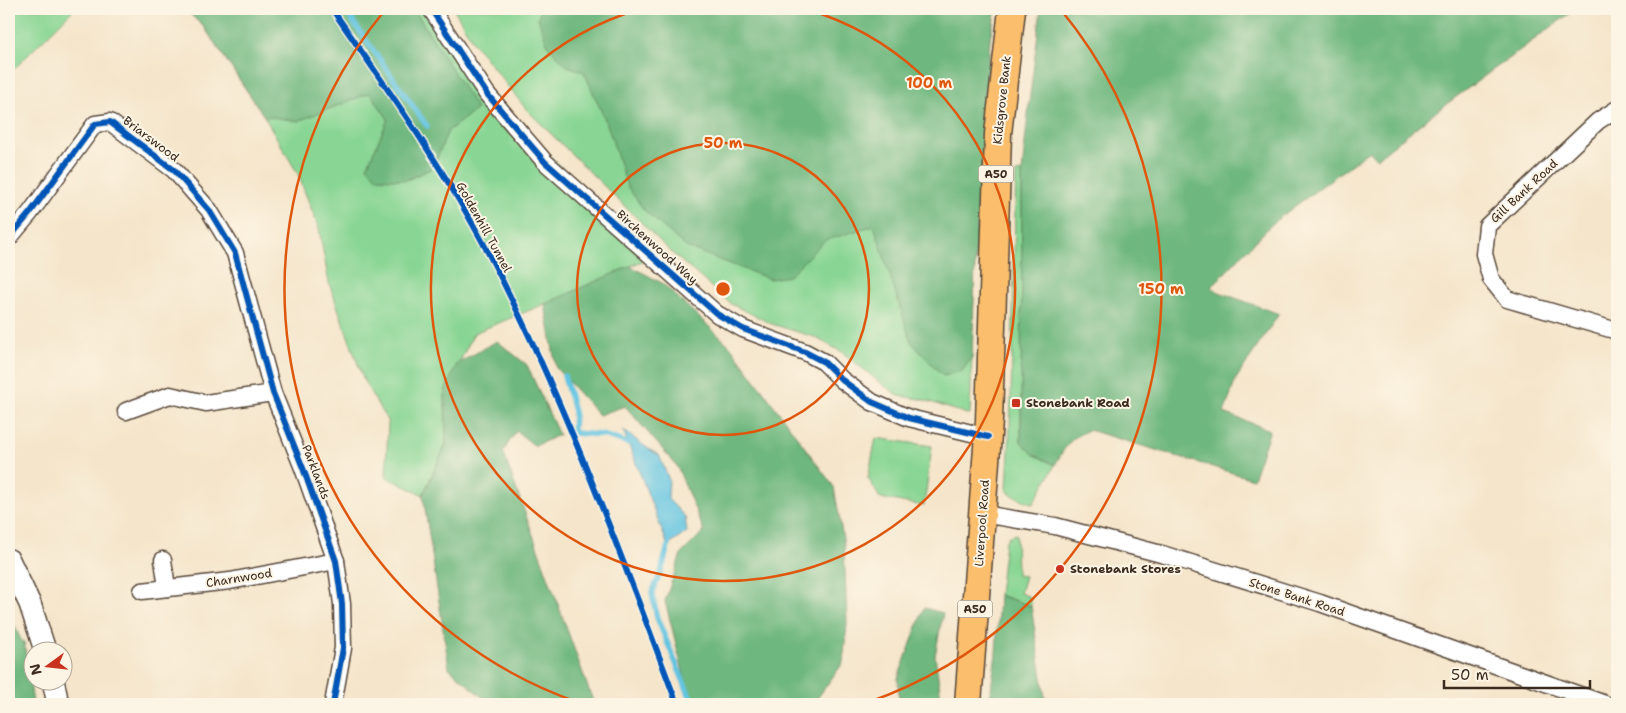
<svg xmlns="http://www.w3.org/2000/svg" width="1626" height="713" viewBox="0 0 1626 713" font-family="'Shantell Sans',sans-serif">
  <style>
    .green { fill: #89d694; stroke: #628059 }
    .forest { fill: #6eb77e; stroke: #54704e }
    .water { fill: #63c5e2; stroke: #4f7880 }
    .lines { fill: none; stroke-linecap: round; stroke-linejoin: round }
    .stream { stroke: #63c5e2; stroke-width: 5.5 }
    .minor-casing { stroke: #574638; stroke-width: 19 }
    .tertiary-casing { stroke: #574638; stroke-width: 24 }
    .primary-casing { stroke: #574638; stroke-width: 29 }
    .minor { stroke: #fff; stroke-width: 16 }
    .tertiary { stroke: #fff; stroke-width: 21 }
    .primary { stroke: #fabe6d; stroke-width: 26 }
    .cycleway-casing { stroke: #fcf5e5; stroke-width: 9 }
    .cycleway { stroke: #0057b8; stroke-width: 6 }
    .ring { fill: none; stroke: #df570d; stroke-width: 2.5 }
    .poi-dot { fill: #c8321e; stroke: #fcf5e5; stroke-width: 2 }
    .labels { text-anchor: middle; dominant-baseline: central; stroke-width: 4; stroke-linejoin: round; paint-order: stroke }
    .shield { fill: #fcf5e5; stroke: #75675a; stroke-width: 1 }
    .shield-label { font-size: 11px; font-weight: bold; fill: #3b2a1e }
    .street-label { font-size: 12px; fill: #3b2a1e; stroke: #fcf5e5 }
    .poi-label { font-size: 12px; font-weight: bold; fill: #3b2a1e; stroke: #fcf5e5; text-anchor: start }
    .centre { fill: #df570d; stroke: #fcf5e5; stroke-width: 2.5 }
    .ring-label { font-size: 15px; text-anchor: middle; font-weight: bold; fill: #df570d; stroke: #fcf5e5; stroke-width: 4; stroke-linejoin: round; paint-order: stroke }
  </style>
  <rect width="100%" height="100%" fill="#fcf5e5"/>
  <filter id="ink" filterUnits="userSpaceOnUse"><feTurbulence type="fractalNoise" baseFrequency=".02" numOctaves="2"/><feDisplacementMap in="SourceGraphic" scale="10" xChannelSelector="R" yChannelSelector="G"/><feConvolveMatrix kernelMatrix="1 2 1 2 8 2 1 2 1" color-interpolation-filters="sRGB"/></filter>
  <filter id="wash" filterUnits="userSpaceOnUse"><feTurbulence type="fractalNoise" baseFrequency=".0096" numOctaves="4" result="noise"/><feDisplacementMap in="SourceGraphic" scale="20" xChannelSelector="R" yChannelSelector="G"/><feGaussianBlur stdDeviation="1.12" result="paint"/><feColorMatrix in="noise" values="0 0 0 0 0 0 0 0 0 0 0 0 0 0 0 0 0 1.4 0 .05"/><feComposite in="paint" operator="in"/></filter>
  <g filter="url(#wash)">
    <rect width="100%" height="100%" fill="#f5e5ca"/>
    <!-- green -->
    <g class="green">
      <path d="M9,9H74L9,74Z"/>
      <path d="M185,9H431L492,99L651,257L545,304L474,333L445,391L446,444L423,495L386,477L388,422L364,381L329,283L319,229L298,174L264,116L204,27Z"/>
      <path d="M454,9H996L990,38L975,262L970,415L921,399L899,396L878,381L842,352L814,337L772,324L731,304L672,253L526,109L473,42Z"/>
      <path d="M1022,172L1021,441L1033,454L1055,465L1033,504L1010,494L1007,490C1013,384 1013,278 1016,173Z"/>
      <path d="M876,438L932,446L924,506L880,498L868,478Z"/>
      <path d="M1016,534L1017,575L1025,576L1020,593L1030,597L1031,606L999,595L1005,542L1009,536Z"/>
    </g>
    <!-- forest -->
    <g class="forest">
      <path d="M185,9H414L477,109L448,131L433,168L406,180L377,178L367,167L388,119L370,93L298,121L264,116L204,27Z"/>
      <path d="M541,9H996L990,38L975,262L972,358L962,371L943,376L911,342L874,225L824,241L789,276L770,279L686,247L644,210L627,186L607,124L584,72L567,66L548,46L538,18Z"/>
      <path d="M1041,9H1572L1573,11L1433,114L1377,158L1369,151L1275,221L1211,287L1219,292L1279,314L1236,379L1224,413L1270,430L1253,479L1089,430C1069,438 1065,447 1055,465L1033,454L1021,442L1022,172L1030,95Z"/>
      <path d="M630,266L662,283L730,346L834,487L844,544L847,624L843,663L813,704H694L687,687L665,601L681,554L704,531L677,466L625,406L599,415L556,368L545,304Z"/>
      <path d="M497,341L527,365L559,435L535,446L516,431L503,452L594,704H490L449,668L423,495L446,444L445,391L457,364Z"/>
      <path d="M999,595L1031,606L1046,704H989L996,653Z"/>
      <path d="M924,608L943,613L935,656L942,704H899L898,678Z"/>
      <path d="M9,613L21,640L24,642L33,703L31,704H9V679L10,678Z"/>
    </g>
    <!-- water -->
    <path class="water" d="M623,430L650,450L659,455L669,480L668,499L685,517L687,532L668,546Z"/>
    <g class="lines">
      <!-- stream -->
      <g class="stream">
        <path d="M344,9L427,126"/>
        <path d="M564,376L574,411L573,433L603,435L628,443"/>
        <path d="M668,546L661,572L652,593L657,618L693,704"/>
      </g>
    </g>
  </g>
  <g filter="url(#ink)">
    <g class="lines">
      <defs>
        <g id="minor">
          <path d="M431,9L487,94L545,162L717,314L743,329L805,352L824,362L842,380L872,402L909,418L988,437"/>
          <path d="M1617,109L1598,121L1487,226L1484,254L1491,279L1507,299L1617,331"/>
          <path d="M9,238L30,213L95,124L110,122L174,170L209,210L235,253L273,393L303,468L336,561L342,604L343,648L333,704"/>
          <path d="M126,411L170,395L206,403L273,393"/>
          <path d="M983,514L1055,526L1165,555L1320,603L1605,704"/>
          <path d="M163,560L167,588"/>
          <path d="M142,591L230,581L336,561"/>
        </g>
        <g id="tertiary">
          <path d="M9,560L30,604L45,650"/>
          <path d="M53,680L58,704"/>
        </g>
        <path id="primary" d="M968,704L989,421L998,134L1012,9"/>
      </defs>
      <!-- minor casing -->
      <use href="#minor" class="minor-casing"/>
      <!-- tertiary casing -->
      <use href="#tertiary" class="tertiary-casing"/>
      <!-- primary casing -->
      <use href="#primary" class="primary-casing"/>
      <!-- minor -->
      <use href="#minor" class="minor"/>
      <!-- tertiary -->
      <use href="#tertiary" class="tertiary"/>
      <!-- primary -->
      <use href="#primary" class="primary"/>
      <defs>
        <g id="cycleway">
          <path d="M332,9C384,84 437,158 481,239C560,388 618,547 677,704"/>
          <path d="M431,9L487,94L545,162L717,314L743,329L805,352L824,362L842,380L872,402L909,418L988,437"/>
          <path d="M9,238L30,213L95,124L110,122L174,170L209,210L235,253L273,393L303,468L336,561L342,604L343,648L333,704"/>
        </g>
      </defs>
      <!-- cycleway casing -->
      <use href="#cycleway" class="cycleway-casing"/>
      <!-- cycleway -->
      <use href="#cycleway" class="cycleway"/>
    </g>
  </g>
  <!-- distance rings -->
  <g class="ring">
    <circle cx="723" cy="289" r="146"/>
    <path d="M806 9A292 292 0 1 1 640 9"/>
    <path d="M580 703A438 438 0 0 1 385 10M1061 10A438 438 0 0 1 866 703"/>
  </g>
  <!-- markers -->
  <g class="poi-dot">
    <rect x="1011" y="398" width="10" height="10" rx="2.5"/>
    <circle cx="1060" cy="569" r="5"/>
  </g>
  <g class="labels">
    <!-- shield labels -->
    <g class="shield">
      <rect x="978.5" y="165.5" width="35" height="17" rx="4"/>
      <rect x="957.5" y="600.5" width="35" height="17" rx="4"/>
    </g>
    <g class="shield-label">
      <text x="996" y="174">A50</text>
      <text x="975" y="609">A50</text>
    </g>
    <!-- street labels -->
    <g class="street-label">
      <text transform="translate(1002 100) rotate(-84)">Kidsgrove Bank</text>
      <text transform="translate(151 139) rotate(37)">Briarswood</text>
      <text transform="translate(1524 191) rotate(-43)">Gill Bank Road</text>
      <text transform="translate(484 227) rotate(61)">Goldenhill Tunnel</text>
      <text transform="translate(657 247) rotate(42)">Birchenwood Way</text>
      <text transform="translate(316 472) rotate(69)">Parklands</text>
      <text transform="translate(982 523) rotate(-86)">Liverpool Road</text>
      <text transform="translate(239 578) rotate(-9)">Charnwood</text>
      <text transform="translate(1297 597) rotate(18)">Stone Bank Road</text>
    </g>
    <!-- poi labels -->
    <g class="poi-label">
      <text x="1026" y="403">Stonebank Road</text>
      <text x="1070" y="569">Stonebank Stores</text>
    </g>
  </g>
  <circle cx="723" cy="289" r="8" class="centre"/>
  <g class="ring-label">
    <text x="929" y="88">100 m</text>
    <text x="723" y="148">50 m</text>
    <text x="1161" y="294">150 m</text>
  </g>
  <!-- margin -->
  <rect width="1626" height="713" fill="none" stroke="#fcf5e5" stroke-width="30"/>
  <!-- north arrow -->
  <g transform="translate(48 666) rotate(255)"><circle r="24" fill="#fcf5e5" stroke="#afa495"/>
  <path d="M0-4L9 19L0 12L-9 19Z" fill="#c8321e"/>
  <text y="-8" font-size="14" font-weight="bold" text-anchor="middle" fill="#3b2a1e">N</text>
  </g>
  <!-- scale -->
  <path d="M1444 680v8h146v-8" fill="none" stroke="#3b2a1e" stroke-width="2.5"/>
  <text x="1451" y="680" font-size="15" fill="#3b2a1e" stroke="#fcf5e5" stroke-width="4" paint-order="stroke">50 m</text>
</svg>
